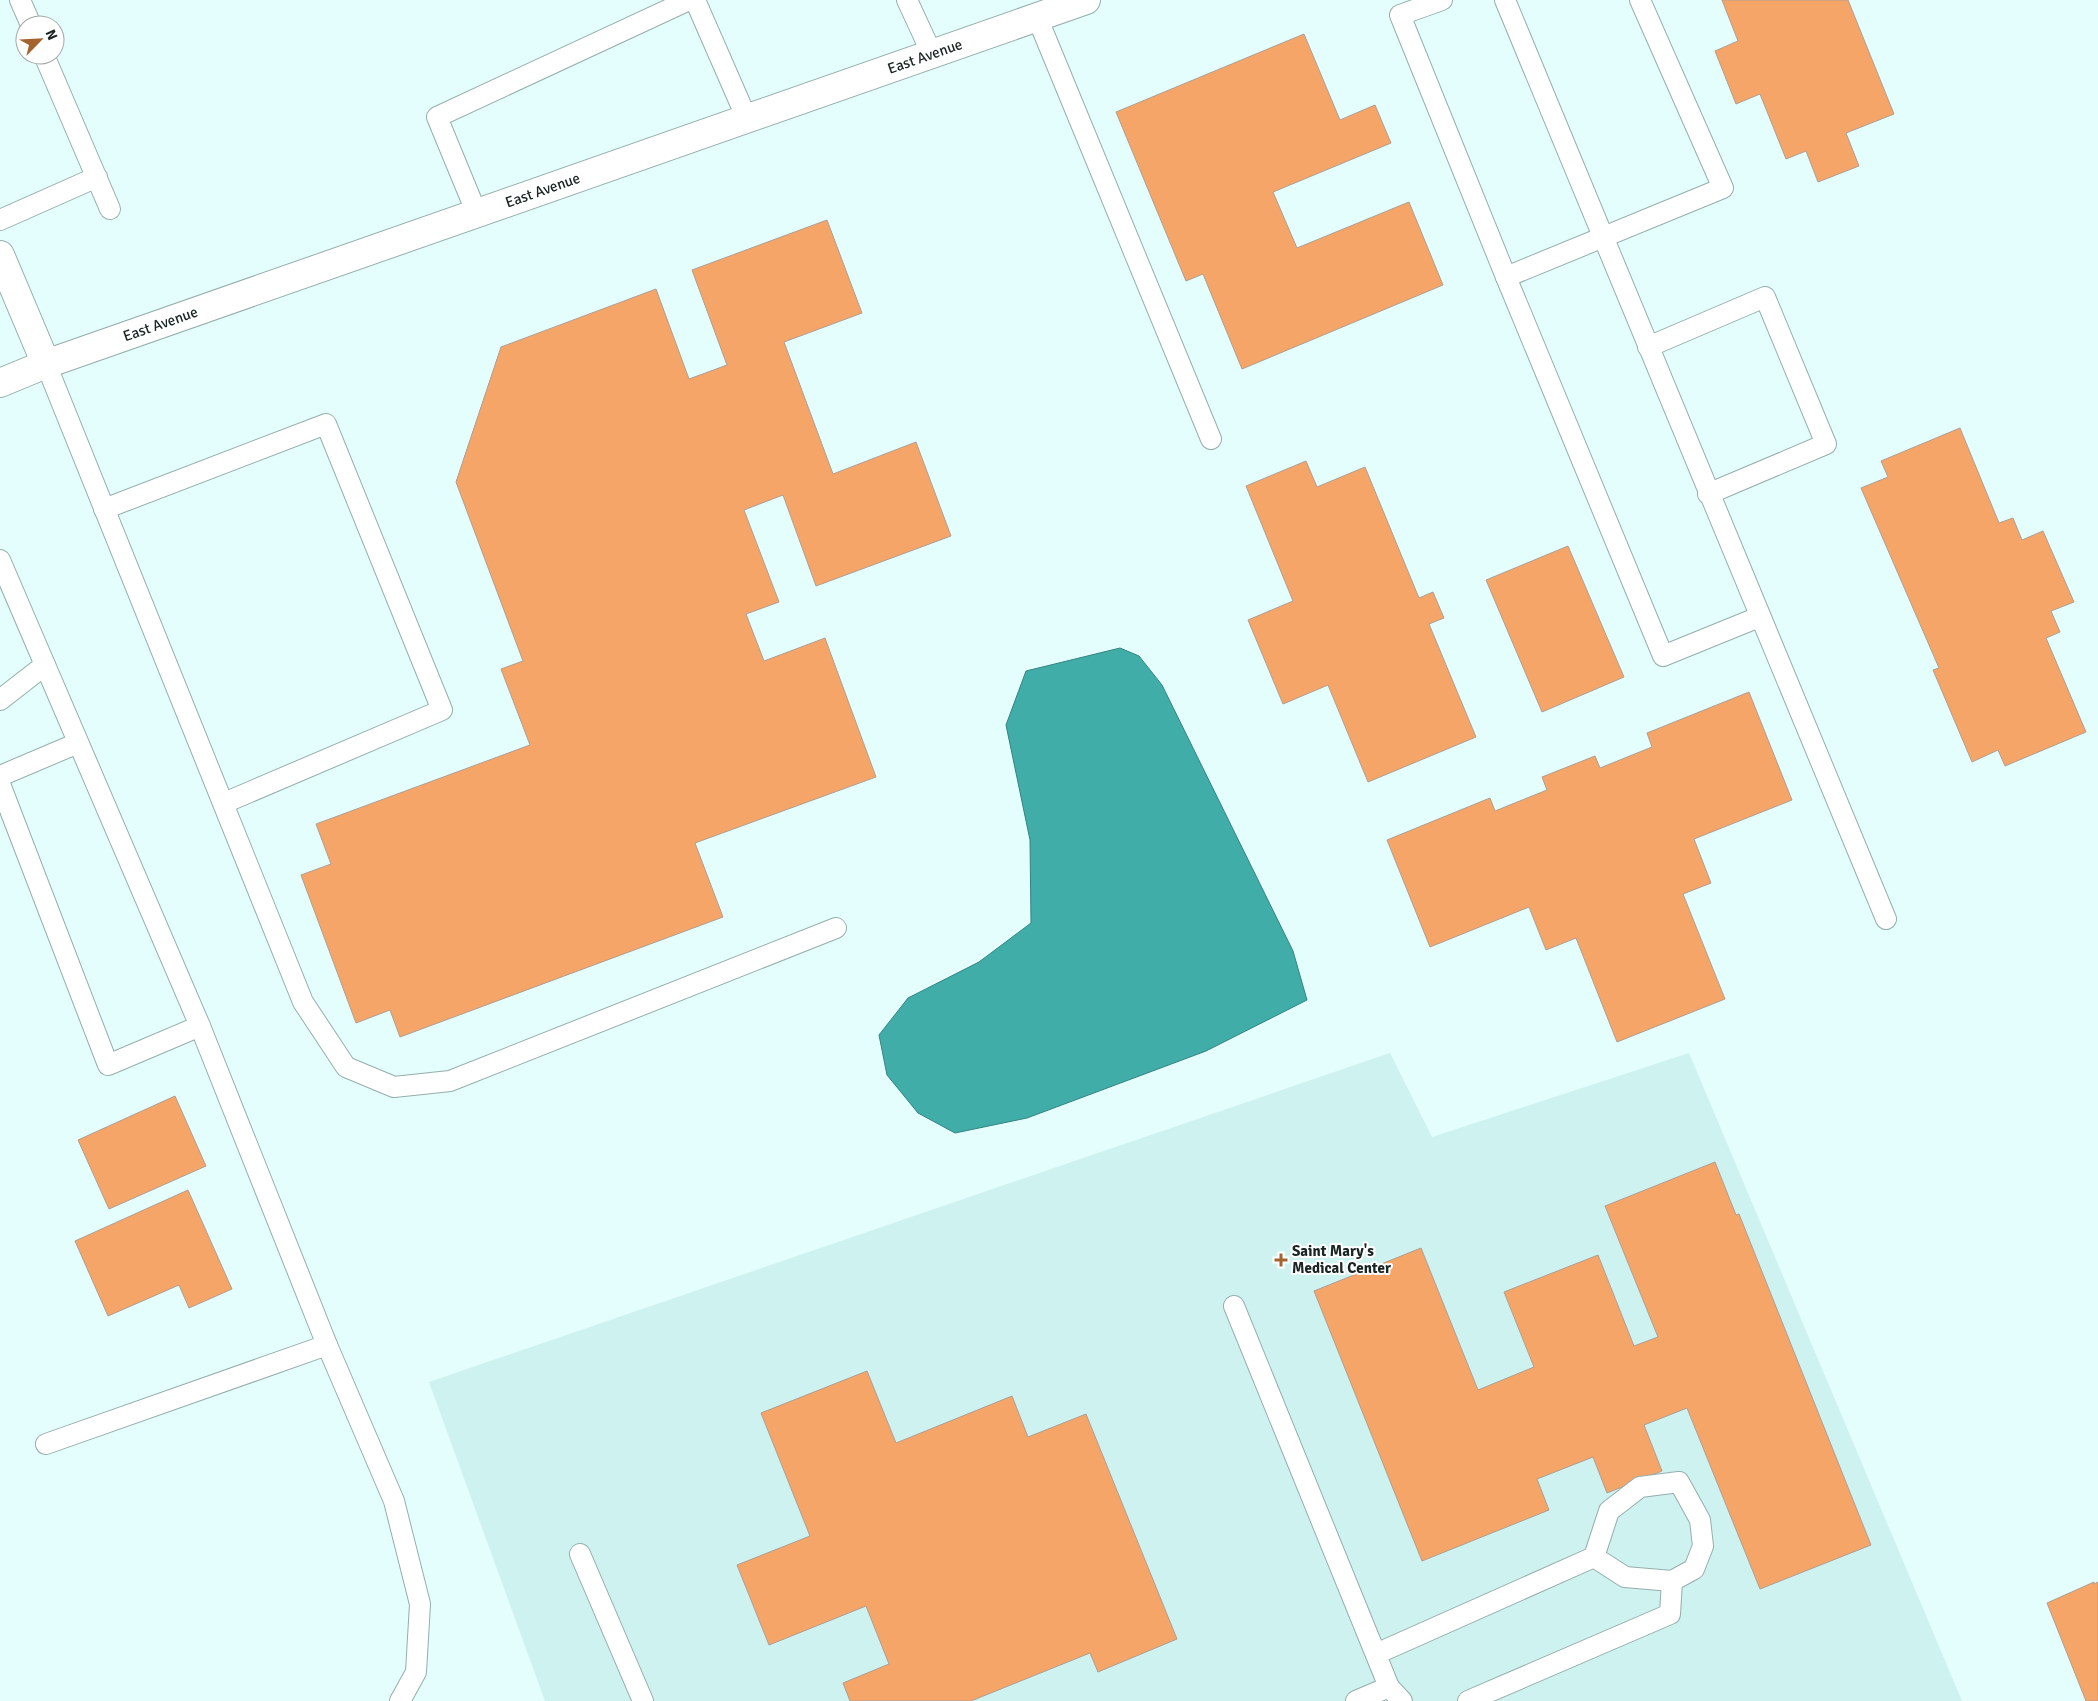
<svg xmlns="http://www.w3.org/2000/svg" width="2098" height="1701" viewBox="0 0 2098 1701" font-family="Signika,sans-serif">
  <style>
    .built { fill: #cef2f0 }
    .water { fill: #40ada9; stroke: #358481 }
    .building { fill: #f6a569; stroke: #b09d91 }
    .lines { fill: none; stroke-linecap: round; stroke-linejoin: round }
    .lane-casing { stroke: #95aeac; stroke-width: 22 }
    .street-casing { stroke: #95aeac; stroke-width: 30 }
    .lane { stroke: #fff; stroke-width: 20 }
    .street { stroke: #fff; stroke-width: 28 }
    .poi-dot { fill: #a4622e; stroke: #fff; stroke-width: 2 }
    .labels { text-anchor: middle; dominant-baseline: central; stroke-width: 4; stroke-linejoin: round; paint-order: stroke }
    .street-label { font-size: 15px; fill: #1a2423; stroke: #fff }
    .poi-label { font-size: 15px; font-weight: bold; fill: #1a2423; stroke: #fff; text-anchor: start }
  </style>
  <rect width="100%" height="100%" fill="#e3fefc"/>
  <!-- built -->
  <path class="built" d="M1390,1053L1432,1137L1689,1053L1962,1701H545L429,1382Z"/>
  <!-- water -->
  <path class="water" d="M1120,648L1139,656L1162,685L1293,951L1307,1000L1206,1051L1027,1118L955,1133L918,1113L887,1075L879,1035L908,998L979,962L1031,923L1030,840L1006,725L1026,671Z"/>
  <!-- building -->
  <g class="building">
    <path d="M1722,0H1848L1894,114L1846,133L1859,166L1818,182L1806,151L1786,159L1760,94L1736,104L1715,51L1738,41Z"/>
    <path d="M1304,34L1340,120L1375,105L1391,143L1273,192L1297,248L1409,202L1443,285L1242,369L1203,274L1186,281L1116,112Z"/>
    <path d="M827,220L862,313L784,342L833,474L916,442L951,536L816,586L783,495L744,510L779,602L746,614L764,661L825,638L876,777L695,843L723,917L400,1037L390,1010L356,1023L301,875L331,864L316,824L530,745L501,669L523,661L456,482L501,347L656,289L689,379L727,365L692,270Z"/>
    <path d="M1960,428L1999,523L2013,518L2022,540L2043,531L2074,602L2051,611L2060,632L2046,638L2086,732L2005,766L1998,750L1972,762L1933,670L1939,668L1861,488L1888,477L1881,461Z"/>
    <path d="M1306,461L1317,487L1365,467L1419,598L1433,592L1444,618L1429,624L1476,737L1368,782L1328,685L1283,704L1248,620L1293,601L1246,486Z"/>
    <path d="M1568,546L1624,677L1542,712L1486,580Z"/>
    <path d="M1749,692L1792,800L1694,839L1711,883L1683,894L1725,999L1617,1042L1576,938L1546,950L1529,907L1430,947L1387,840L1490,798L1495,811L1547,790L1542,777L1595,756L1600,768L1652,747L1647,733Z"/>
    <path d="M175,1096L206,1166L109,1209L78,1140Z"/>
    <path d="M1715,1162L1736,1215L1739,1214L1871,1545L1760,1589L1687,1408L1644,1425L1662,1471L1607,1493L1593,1457L1537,1479L1549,1510L1422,1561L1314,1291L1421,1248L1478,1390L1534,1367L1504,1292L1598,1255L1634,1346L1658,1337L1605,1206Z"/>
    <path d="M188,1190L232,1289L189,1308L179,1285L108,1316L75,1241Z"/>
    <path d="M867,1371L896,1443L1012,1396L1028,1437L1086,1414L1177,1639L1098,1672L1090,1653L971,1701H850L843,1683L889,1664L866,1606L769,1645L737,1565L810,1536L761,1413Z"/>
    <path d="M2094,1582V1584L2098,1582V1701H2086L2047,1603Z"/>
  </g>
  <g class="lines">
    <defs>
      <g id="lane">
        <path d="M20,0L31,25"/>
        <path d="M695,0L747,119"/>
        <path d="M907,0L932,54"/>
        <path d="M1442,0L1400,15L1506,277L1723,188L1640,0"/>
        <path d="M1505,0L1886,919"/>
        <path d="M1037,17L1211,439"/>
        <path d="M44,55L110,209"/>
        <path d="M477,214L437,117L689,0"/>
        <path d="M0,220L97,177"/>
        <path d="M1506,277L1663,656L1759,617"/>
        <path d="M1648,347L1765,297L1826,444L1708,494"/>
        <path d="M46,364L303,1002L346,1067L394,1087L450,1081L836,928"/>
        <path d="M104,509L326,424L442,710L224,803"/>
        <path d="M0,560L200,1026L327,1345L46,1444"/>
        <path d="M0,700L45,665"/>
        <path d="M0,776L78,743"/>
        <path d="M0,784L108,1065L200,1026"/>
        <path d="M1234,1306L1389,1687L1356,1701"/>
        <path d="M327,1345L394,1501L420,1604L416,1672L400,1701"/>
        <path d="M580,1554L643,1701"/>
        <path d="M1376,1654L1594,1557L1609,1511L1640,1487L1679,1482L1700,1520L1703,1546L1694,1569L1672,1581L1625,1577L1594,1557"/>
        <path d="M1389,1687L1402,1701"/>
        <path d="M1468,1701L1670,1614L1672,1581"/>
      </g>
      <g id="street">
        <path d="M0,255L46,364"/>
        <path id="s1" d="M0,383L46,364L1086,0"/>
      </g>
    </defs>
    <!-- lane casing -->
    <use href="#lane" class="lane-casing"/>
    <!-- street casing -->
    <use href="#street" class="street-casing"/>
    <!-- lane -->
    <use href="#lane" class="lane"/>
    <!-- street -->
    <use href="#street" class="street"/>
  </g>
  <!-- markers -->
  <path class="poi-dot" d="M1278.5 1252.5h5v5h5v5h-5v5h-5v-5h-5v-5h5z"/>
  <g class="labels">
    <!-- street labels -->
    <g class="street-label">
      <text stroke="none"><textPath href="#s1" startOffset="981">East Avenue</textPath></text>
      <text stroke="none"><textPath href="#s1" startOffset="576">East Avenue</textPath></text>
      <text stroke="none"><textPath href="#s1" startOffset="171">East Avenue</textPath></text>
    </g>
    <!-- poi labels -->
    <g class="poi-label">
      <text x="1292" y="1251">Saint Mary's<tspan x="1292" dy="17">Medical Center</tspan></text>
    </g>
  </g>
  <!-- north arrow -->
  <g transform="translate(40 40) rotate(66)"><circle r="24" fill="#ffffff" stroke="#a3a7a7"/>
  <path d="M0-4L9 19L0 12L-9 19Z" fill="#a4622e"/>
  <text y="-8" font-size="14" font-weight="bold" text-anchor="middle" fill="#1a2423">N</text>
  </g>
</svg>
